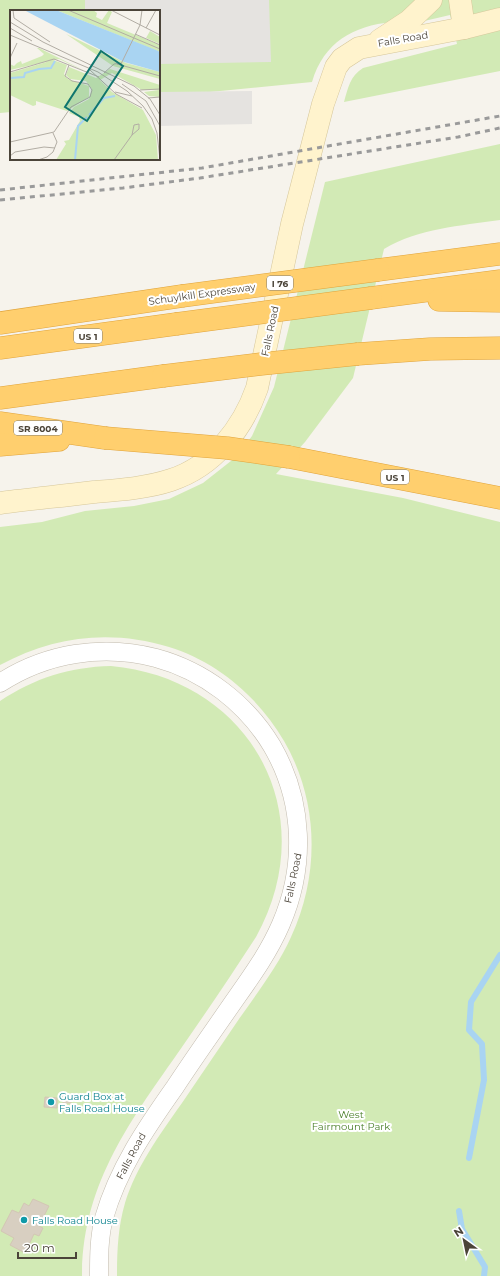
<svg xmlns="http://www.w3.org/2000/svg" width="500" height="1276" viewBox="0 0 500 1276" font-family="Montserrat,sans-serif">
  <style>
    .green { fill: #d2eab5 }
    .parking { fill: #e5e3e0 }
    .lines { fill: none; stroke-linecap: round; stroke-linejoin: round }
    .stream { stroke: #a9d4f2; stroke-width: 6 }
    .building { fill: #d8cfc1; stroke: #d3c7b4 }
    .minor-casing { stroke: #c2bbae; stroke-width: 19 }
    .secondary-casing { stroke: #d6c79b; stroke-width: 23 }
    .motorway-casing { stroke: #e0a43c; stroke-width: 23 }
    .minor { stroke: #fff; stroke-width: 18 }
    .secondary { stroke: #fff3cd; stroke-width: 22 }
    .motorway { stroke: #ffcf6e; stroke-width: 22 }
    .rail { stroke: #9a9a9a; stroke-width: 3; stroke-dasharray: 5 5; stroke-linecap: butt }
    .motorway-bridge-casing { stroke: #e0a43c; stroke-width: 23; stroke-linecap: butt }
    .motorway-bridge { stroke: #ffcf6e; stroke-width: 22 }
    .culture-dot { fill: #0f9aa8; stroke: #fff; stroke-width: 1.5 }
    .labels { text-anchor: middle; dominant-baseline: central; stroke-width: 4; stroke-linejoin: round; paint-order: stroke }
    .shield { fill: #fff; stroke: #817c74; stroke-width: 1 }
    .shield-label { font-size: 9px; font-weight: bold; fill: #4b4439 }
    .street-label { font-size: 10px; fill: #4b4439; stroke: #fff }
    .culture-label { font-size: 10px; fill: #0d838f; stroke: #fff; text-anchor: start }
    .park-label { font-size: 10px; fill: #4a7f2a; stroke: #fff }
    .inset-river { fill: none; stroke: #a9d4f2; stroke-width: 2 }
    .inset-road { fill: none; stroke: #b2ada4; stroke-width: 1 }
    .view { fill: #0f766e; fill-opacity: 0.15; stroke: #0f766e; stroke-width: 2 }
    .inset-edge { fill: none; stroke: #4b4439; stroke-width: 2 }
  </style>
  <rect width="100%" height="100%" fill="#f6f3ec"/>
  <!-- green -->
  <g class="green">
    <path d="M0,0H500V71L344,102C348,88 350,76 363,68L457,44L450,15C440,17 430,20 420,22C411,24 401,21 392,22C353,26 324,42 312,82L159,97V11H11V112L0,113Z"/>
    <path d="M500,144V220C460,226 419,228 384,249L353,378L305,442L276,474L403,498L500,522V1276H117C117,1251 118,1227 125,1203C136,1167 160,1134 182,1103C201,1075 220,1047 239,1019C257,993 278,966 291,937C320,875 319,801 284,741C259,698 218,662 169,647C111,629 53,636 0,665V527L42,522L85,511L134,506L169,499L203,483L236,457L252,436L274,387L325,182Z"/>
    <path d="M111,666C251,679 324,814 256,937C232,974 207,1011 182,1047C131,1120 82,1184 82,1276H0V701C35,678 69,667 111,666Z"/>
  </g>
  <!-- parking -->
  <g class="parking">
    <path d="M85,0H269L271,62L159,64V11H85Z"/>
    <path d="M252,91V124L159,126V92Z"/>
  </g>
  <g class="lines">
    <!-- stream -->
    <g class="stream">
      <path d="M469,1158L484,1080L482,1044L469,1030L471,1002L500,955"/>
      <path d="M459,1211L462,1229L485,1267L484,1276"/>
    </g>
  </g>
  <!-- building -->
  <g class="building">
    <path d="M63,1094H70L71,1103H63Z"/>
    <path d="M45,1097L57,1098V1108L44,1107Z"/>
    <path d="M33,1199L49,1206L39,1226L43,1228L39,1236L34,1234L25,1253L10,1245L14,1238L1,1231L12,1210L19,1213L24,1203L29,1206Z"/>
  </g>
  <g class="lines">
    <defs>
      <path id="minor" d="M0,683C46,653 103,644 156,658C204,671 246,703 272,746C304,801 306,866 281,924C269,952 251,977 234,1001C214,1030 194,1058 175,1087C146,1128 118,1169 104,1218C99,1237 99,1256 99,1276"/>
      <g id="secondary">
        <path d="M460,0L464,28"/>
        <path d="M380,40L409,21L431,0"/>
        <path d="M0,503C31,499 62,496 94,492C119,490 147,488 171,480C214,466 243,428 257,388L292,224L323,104L336,67L342,59L359,48L464,28L500,19"/>
      </g>
      <g id="motorway">
        <path d="M378,270L500,254"/>
        <path d="M371,298L500,281"/>
        <path d="M439,300L500,301"/>
        <path d="M0,323L182,296"/>
        <path d="M0,348L176,324"/>
        <path d="M358,354L430,349L500,348"/>
        <path d="M0,398L163,376"/>
        <path d="M0,423L105,438"/>
        <path d="M0,445L59,440"/>
        <path d="M289,457L500,498"/>
      </g>
    </defs>
    <!-- minor casing -->
    <use href="#minor" class="minor-casing"/>
    <!-- secondary casing -->
    <use href="#secondary" class="secondary-casing"/>
    <!-- motorway casing -->
    <use href="#motorway" class="motorway-casing"/>
    <!-- minor -->
    <use href="#minor" class="minor"/>
    <!-- secondary -->
    <use href="#secondary" class="secondary"/>
    <!-- motorway -->
    <use href="#motorway" class="motorway"/>
    <!-- rail -->
    <g class="rail">
      <path d="M0,190L202,168L500,116"/>
      <path d="M0,200L123,188L200,178L458,137L500,128"/>
    </g>
    <defs>
      <g id="motorway-bridge">
        <path d="M182,296L378,270"/>
        <path d="M176,324L371,298"/>
        <path d="M163,376L261,364L358,354"/>
        <path d="M105,438L227,448L289,457"/>
      </g>
    </defs>
    <!-- motorway-bridge casing -->
    <use href="#motorway-bridge" class="motorway-bridge-casing"/>
    <!-- motorway-bridge -->
    <use href="#motorway-bridge" class="motorway-bridge"/>
  </g>
  <!-- markers -->
  <g class="culture-dot">
    <circle cx="51" cy="1102" r="4"/>
    <circle cx="24" cy="1220" r="4"/>
  </g>
  <g class="labels">
    <!-- shield labels -->
    <g class="shield">
      <rect x="267" y="276" width="26" height="14" rx="3"/>
      <rect x="74" y="329" width="28" height="14" rx="3"/>
      <rect x="14" y="421" width="48" height="14" rx="3"/>
      <rect x="381" y="470" width="28" height="14" rx="3"/>
    </g>
    <g class="shield-label">
      <text x="280" y="283">I 76</text>
      <text x="88" y="336">US 1</text>
      <text x="38" y="428">SR 8004</text>
      <text x="395" y="477">US 1</text>
    </g>
    <!-- street labels -->
    <g class="street-label">
      <text transform="translate(403 39) rotate(-10)">Falls Road</text>
      <text transform="translate(202 294) rotate(-8)">Schuylkill Expressway</text>
      <text transform="translate(270 331) rotate(-78)">Falls Road</text>
      <text transform="translate(293 878) rotate(-78)">Falls Road</text>
      <text transform="translate(131 1156) rotate(-62)">Falls Road</text>
    </g>
    <!-- culture labels -->
    <g class="culture-label">
      <text x="59" y="1096">Guard Box at<tspan x="59" dy="12">Falls Road House</tspan></text>
      <text x="32" y="1220">Falls Road House</text>
    </g>
    <!-- park labels -->
    <g class="park-label">
      <text x="351" y="1114">West<tspan x="351" dy="12">Fairmount Park</tspan></text>
    </g>
  </g>
  <!-- overview -->
  <g transform="translate(10 10)">
    <rect width="150" height="150" fill="#f6f3ec"/>
    <path d="M46,0H83L87,3L86,7L92,10L99,0L102,2L97,13L150,35V42ZM140,21L150,27V34L136,28ZM56,24L116,53L150,62V69L103,56ZM27,38H29L77,62L49,49L0,60V54L4,56L7,53L11,51L12,54L32,46L34,44ZM43,50L57,55L54,64L58,69L79,76V87L57,101L26,91V95L23,96L0,85V63ZM59,57L86,68L100,59L150,75V87L139,86L134,82L149,80H132L102,63L90,70L102,82L133,100L146,125L148,150H46L56,134L54,131L59,130L70,111L69,107L59,103L64,97L79,89L82,79L76,71L60,69L56,65Z" fill="#d2eab5"/>
    <path d="M14,0H46L146,40L150,42V62L114,52Z" fill="#a9d4f2"/>
    <path class="inset-river" d="M0,68L14,67L15,63L29,59L41,58L45,51M79,105L94,88L105,86M65,150L68,116L77,107"/>
    <path class="inset-road" d="M3,0L4,8L40,32M58,0L150,39M101,0L150,25M0,12L33,32L124,76L140,89L150,105M130,15L132,0M0,18L22,31M136,18L146,0M125,24L150,35M0,25L88,62L117,81L133,96L142,109L147,123L150,150M0,48L7,33M107,54L150,66M111,54L130,15M80,60L106,84L132,98M0,62L44,49L89,67M94,63L104,54L112,53M112,74L136,91L150,116M130,80L150,79M105,82L122,86M138,88L150,87M0,132L44,122L61,97L80,87L82,80L78,74L62,71L55,66L59,55M0,146L5,142L34,137L45,138M28,150L37,147L43,142L47,132L43,123M104,150L122,125L124,115L129,114V119L122,125"/>
    <path class="view" d="M91,41L113,56L77,111L55,97Z"/>
    <rect width="150" height="150" class="inset-edge"/>
  </g>
  <!-- north arrow -->
  <g transform="translate(464 1240) rotate(327)" stroke="#ffffff" stroke-width="3" paint-order="stroke">
  <path d="M0-3L7 15L0 10L-7 15Z" fill="#4b4439"/>
  <text y="-6" font-size="11" font-weight="bold" text-anchor="middle" fill="#4b4439">N</text>
  </g>
  <!-- scale -->
  <path d="M18 1252v6h58v-6" fill="none" stroke="#4b4439" stroke-width="2"/>
  <text x="24" y="1252" font-size="12" fill="#4b4439" stroke="#ffffff" stroke-width="3" paint-order="stroke">20 m</text>
</svg>
